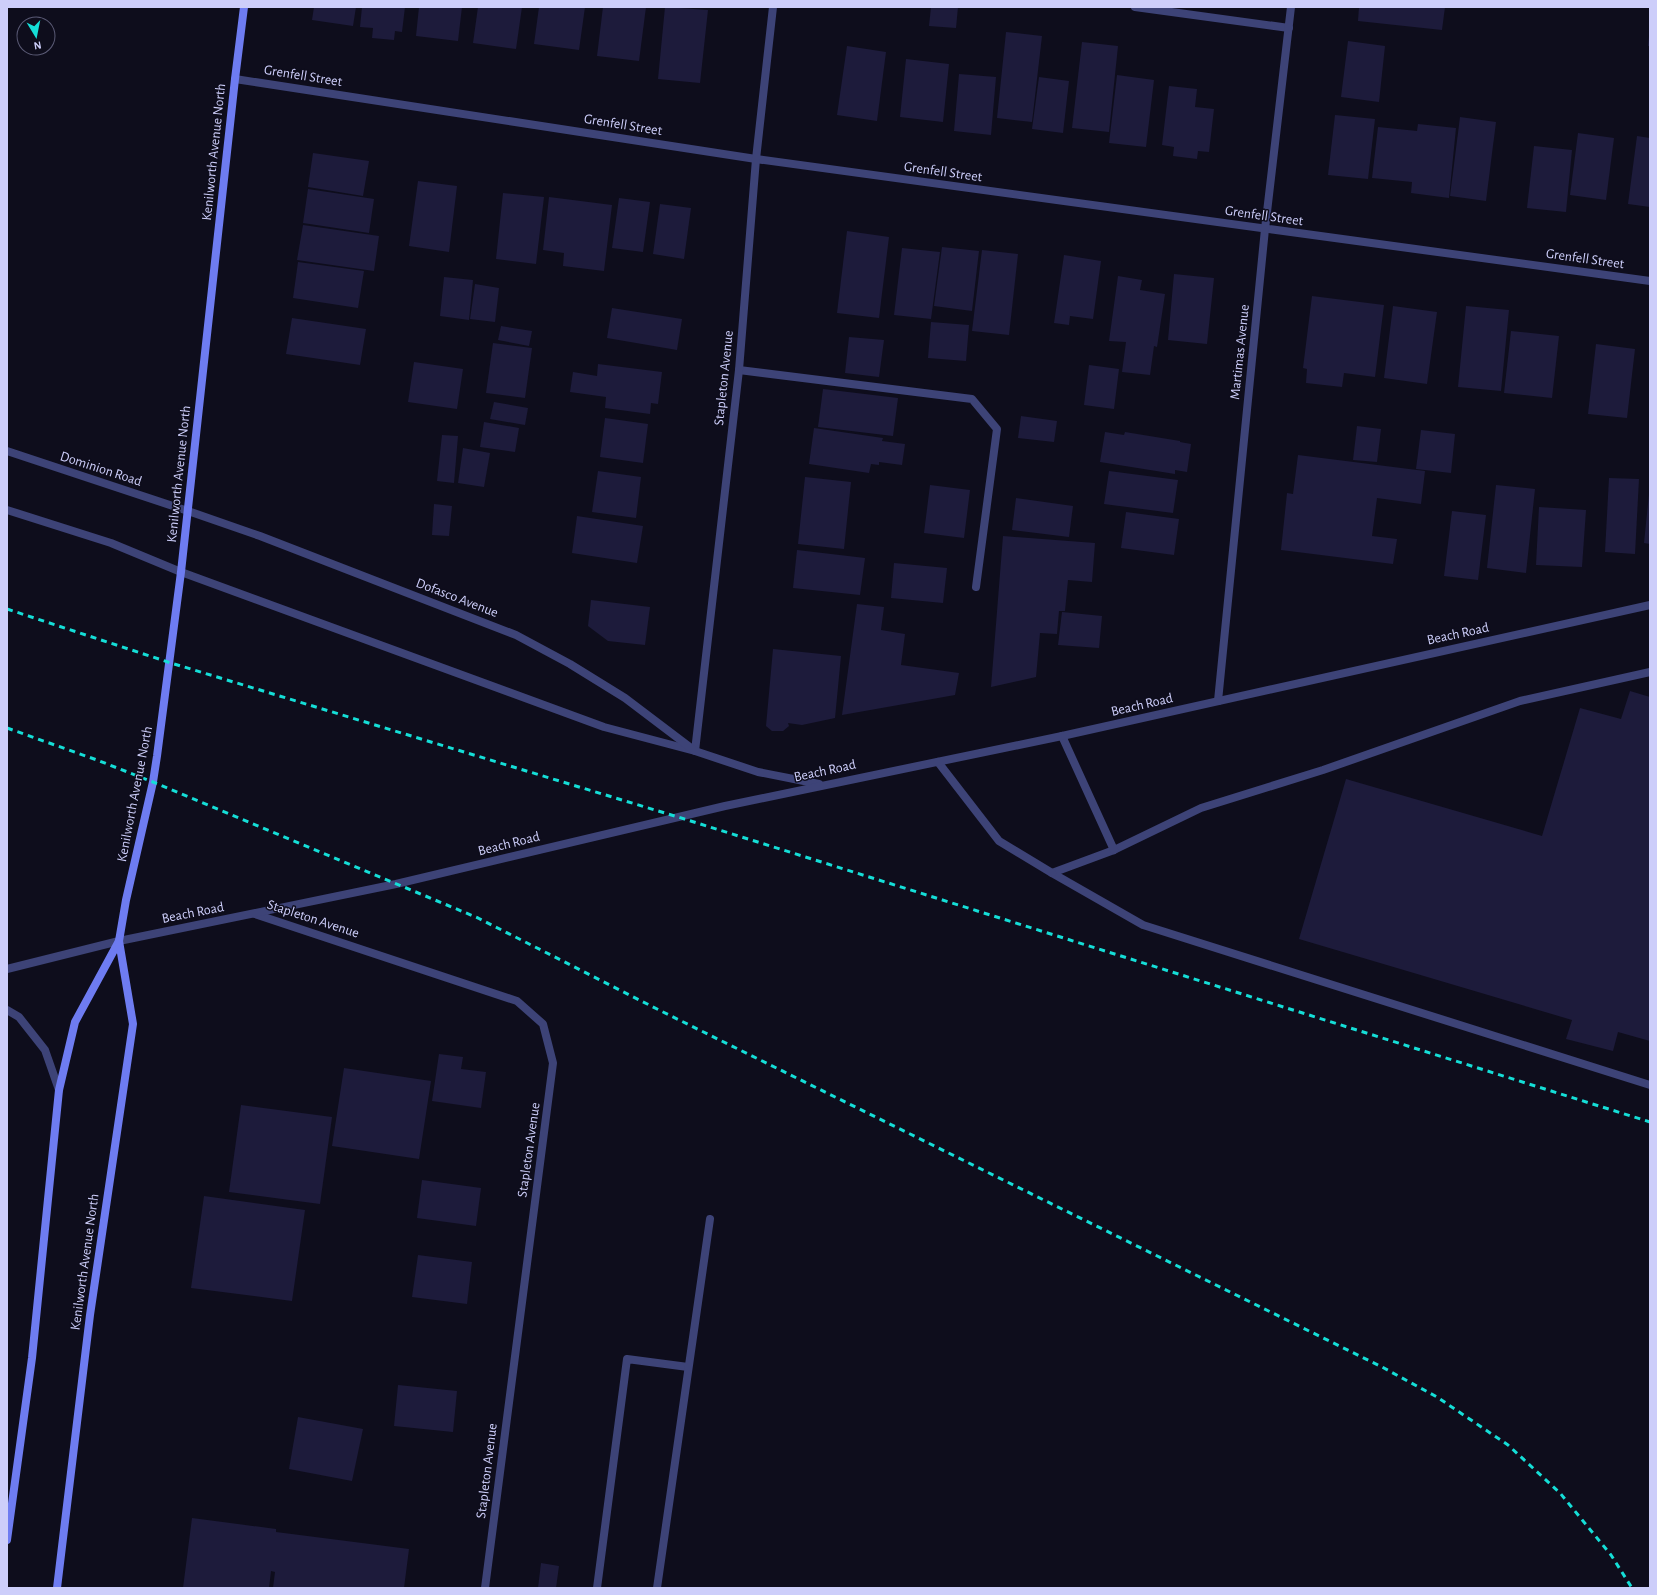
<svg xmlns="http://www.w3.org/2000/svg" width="1657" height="1595" viewBox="0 0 1657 1595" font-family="'Alegreya Sans',sans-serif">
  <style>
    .building { fill: #1d1b3b }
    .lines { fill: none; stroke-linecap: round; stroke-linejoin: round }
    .service { stroke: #3d4377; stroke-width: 8 }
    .minor { stroke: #3d4377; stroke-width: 8 }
    .tertiary { stroke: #3d4377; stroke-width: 8 }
    .secondary { stroke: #6e7cf1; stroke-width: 8 }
    .rail { stroke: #15ded7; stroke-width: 3; stroke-dasharray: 6 5; stroke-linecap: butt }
    .labels { text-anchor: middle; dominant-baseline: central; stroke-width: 3; stroke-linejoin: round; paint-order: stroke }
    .street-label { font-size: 14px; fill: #cdcefa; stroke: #0e0d1c }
  </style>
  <rect width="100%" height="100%" fill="#0e0d1c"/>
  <!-- building -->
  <g class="building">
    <path d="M314,7H356L353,26L312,20Z"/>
    <path d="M362,7H405L402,32L395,31L394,40L372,38L373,28L360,27Z"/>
    <path d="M419,7H462L458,41L416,36Z"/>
    <path d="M478,7H522L516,49L473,43Z"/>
    <path d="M539,7H585L579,50L534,44Z"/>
    <path d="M603,7H646L639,61L597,56Z"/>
    <path d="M665,7L708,10L700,83L658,79Z"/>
    <path d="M931,7H958L956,28L929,26Z"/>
    <path d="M1359,7H1445L1442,30L1358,21Z"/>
    <path d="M1006,32L1042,36L1032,122L997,118Z"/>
    <path d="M1649,36H1650V46H1648Z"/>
    <path d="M1348,41L1385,46L1379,102L1341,97Z"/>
    <path d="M1082,42L1118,46L1109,132L1072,128Z"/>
    <path d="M847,46L886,52L877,121L837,115Z"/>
    <path d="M906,59L949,64L943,122L900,117Z"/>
    <path d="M959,74L996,77L991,135L954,131Z"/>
    <path d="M1117,75L1154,80L1146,147L1109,143Z"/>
    <path d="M1039,77L1069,81L1063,133L1032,129Z"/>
    <path d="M1169,86L1197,89L1195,107L1214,109L1209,152L1198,151L1197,159L1173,156L1174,147L1162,145Z"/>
    <path d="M1335,115L1375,119L1368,179L1328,175Z"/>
    <path d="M1460,117L1496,122L1486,201L1450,196Z"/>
    <path d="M1418,124L1456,128L1449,198L1411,193L1412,182L1372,178L1378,127L1417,131Z"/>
    <path d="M1578,133L1614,138L1606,200L1570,195Z"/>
    <path d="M1637,136L1650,138V207L1628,204Z"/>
    <path d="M1534,146L1572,150L1566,212L1527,208Z"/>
    <path d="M313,153L369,161L363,196L308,187Z"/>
    <path d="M418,181L457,186L449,252L409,246Z"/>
    <path d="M308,189L374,199L369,233L303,223Z"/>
    <path d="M503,193L544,197L536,264L496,259Z"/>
    <path d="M549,197L612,205L604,271L563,266L564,253L543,250Z"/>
    <path d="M619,198L650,202L643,252L612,248Z"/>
    <path d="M660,204L691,208L684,259L653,254Z"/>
    <path d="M303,225L379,236L374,271L297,260Z"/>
    <path d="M847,231L889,237L879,318L837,313Z"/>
    <path d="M942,247L979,251L972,311L934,306Z"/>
    <path d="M902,248L940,252L931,319L894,315Z"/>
    <path d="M982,250L1018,254L1009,335L972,331Z"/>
    <path d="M1064,255L1101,261L1093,319L1070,316L1069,325L1054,323Z"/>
    <path d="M298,262L364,271L358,308L293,298Z"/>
    <path d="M1174,274L1214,278L1207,344L1168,340Z"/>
    <path d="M1118,276L1142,280L1140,290L1165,294L1157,347L1154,346L1150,375L1122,372L1126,342L1109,341Z"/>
    <path d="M444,277L473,280L469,320L440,316Z"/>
    <path d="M475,284L499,288L495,322L470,319Z"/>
    <path d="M1312,296L1384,305L1375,377L1344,373L1342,387L1306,383L1307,369L1303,368Z"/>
    <path d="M1393,306L1437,312L1427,384L1384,378Z"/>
    <path d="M1466,306L1509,310L1501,391L1458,387Z"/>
    <path d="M612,308L682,319L677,350L607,338Z"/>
    <path d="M292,318L366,329L360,365L286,354Z"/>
    <path d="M931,322L969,325L966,361L928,358Z"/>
    <path d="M501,326L532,331L529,346L498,340Z"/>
    <path d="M1511,331L1559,336L1552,398L1504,393Z"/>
    <path d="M849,337L884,340L879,377L845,373Z"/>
    <path d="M493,343L532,348L525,398L486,393Z"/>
    <path d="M1596,344L1635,349L1627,418L1588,414Z"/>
    <path d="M414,362L463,369L457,409L408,402Z"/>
    <path d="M598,364L662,372L658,404L651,403L650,414L605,408L606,397L570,392L573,372L597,376Z"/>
    <path d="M1089,365L1119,369L1114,409L1084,405Z"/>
    <path d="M823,389L898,398L893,436L818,427Z"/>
    <path d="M494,402L528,408L525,425L490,419Z"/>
    <path d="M1021,416L1057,421L1054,442L1018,438Z"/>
    <path d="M605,418L648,424L643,463L600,457Z"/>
    <path d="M484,422L519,428L515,452L480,447Z"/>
    <path d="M1357,426L1381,429L1377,462L1353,460Z"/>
    <path d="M814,428L883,438L882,441L905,444L902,465L879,462V465L871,464L869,473L809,464Z"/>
    <path d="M1421,430L1455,434L1451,473L1416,469Z"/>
    <path d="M1105,432L1124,435L1125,432L1180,441V442L1191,444L1187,472L1175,470V474L1100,462Z"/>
    <path d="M442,435L458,436L454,483L437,481Z"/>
    <path d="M463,448L490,453L484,487L458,483Z"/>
    <path d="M1298,455L1425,471L1421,504L1377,498L1372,536L1397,539L1393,564L1281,550L1287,493L1293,494Z"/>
    <path d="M598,471L641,477L636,518L592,512Z"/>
    <path d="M1109,471L1178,480L1173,513L1104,504Z"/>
    <path d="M805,477L851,482L844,549L798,544Z"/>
    <path d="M1609,478L1639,479L1635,554L1605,552Z"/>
    <path d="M930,485L970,490L964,538L924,533Z"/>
    <path d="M1496,485L1535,489L1526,573L1487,568Z"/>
    <path d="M1649,494L1650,495V544L1644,543Z"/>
    <path d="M1016,498L1073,506L1069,537L1012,530Z"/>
    <path d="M434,504L452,506L449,536L432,535Z"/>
    <path d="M1539,507L1586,510L1582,567L1536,565Z"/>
    <path d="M1452,511L1486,515L1478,580L1444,576Z"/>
    <path d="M1126,512L1179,519L1174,555L1121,548Z"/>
    <path d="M577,516L643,526L637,563L572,553Z"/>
    <path d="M1003,536L1095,543L1092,582L1068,580L1065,611H1059L1057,634L1040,633L1036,677L991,687Z"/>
    <path d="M797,550L865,558L860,595L793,588Z"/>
    <path d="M894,563L947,568L943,603L891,598Z"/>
    <path d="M591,600L650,607L645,645L608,641L588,626Z"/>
    <path d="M857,604L884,607L881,630L905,634L901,665L959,673L955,695L842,715Z"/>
    <path d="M1062,612L1102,616L1099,648L1058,645Z"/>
    <path d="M773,649L841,656L835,718L802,725L788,723L789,726L783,731H772L766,726Z"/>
    <path d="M1630,691L1650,697V1041L1618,1032L1613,1051L1566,1039L1572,1020L1299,939L1346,779L1542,836L1580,708L1621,719Z"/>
    <path d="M439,1054L463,1057L461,1069L486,1072L481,1108L432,1101Z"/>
    <path d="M344,1068L431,1081L419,1159L332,1146Z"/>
    <path d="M241,1105L332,1117L320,1204L229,1192Z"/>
    <path d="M422,1180L481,1188L476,1226L417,1218Z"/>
    <path d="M204,1196L305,1210L292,1301L191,1288Z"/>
    <path d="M418,1255L472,1262L467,1304L412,1297Z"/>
    <path d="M398,1385L457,1391L453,1432L394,1426Z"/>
    <path d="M298,1417L363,1429L352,1481L289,1469Z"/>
    <path d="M192,1518L276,1529V1532L409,1549L404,1588H273L275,1572L271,1571L269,1588H183Z"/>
    <path d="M541,1563L559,1566L556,1588H538Z"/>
  </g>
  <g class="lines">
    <!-- service -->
    <g class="service">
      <path d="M1135,7L1289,28"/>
      <path d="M739,370L972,399L997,429L976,587"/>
      <path d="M7,451L188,511"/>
      <path d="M7,510L111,543L181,572"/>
      <path d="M1650,672L1520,701L1323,770L1201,808L1114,850L1052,873L1143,925L1650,1085"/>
      <path d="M1062,736L1114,850"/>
      <path d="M938,762L999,841L1052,873"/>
      <path d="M597,1588L627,1359L688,1367"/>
      <path d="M657,1588L710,1219"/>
    </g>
    <!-- minor -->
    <g class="minor">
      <path d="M235,79L756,159L1650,281"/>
      <path d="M181,572L604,727L695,751L739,370L756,159L773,7"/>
      <path d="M1218,701L1265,229L1291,7"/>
      <path d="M255,914L517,1001L543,1024L553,1063L485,1588"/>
      <path d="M7,969L119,941"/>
      <path d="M7,1010L19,1017L45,1050L59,1090"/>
    </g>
    <!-- tertiary -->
    <g class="tertiary">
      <path d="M188,511L260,536L516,635L570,664L625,698L695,751L758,772L819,784"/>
      <path d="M119,941L396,884L725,806L1062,736L1650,605"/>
    </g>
    <!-- secondary -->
    <g class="secondary">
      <path d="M7,1540L32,1358L59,1090L75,1022L119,941L126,900L153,782L157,756L181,572L235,79L244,7"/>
      <path d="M57,1588L90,1315L133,1024L119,941"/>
    </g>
    <!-- rail -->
    <g class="rail">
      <path d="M7,609L171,663L678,817L1650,1122"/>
      <path d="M7,728L97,760L153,782L478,918L663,1012L1382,1367L1437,1397L1508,1445L1560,1493L1611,1555L1632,1588"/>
    </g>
  </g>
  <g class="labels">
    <!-- street labels -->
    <g class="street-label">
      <text transform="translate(303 76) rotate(9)">Grenfell Street</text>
      <text transform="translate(623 125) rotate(9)">Grenfell Street</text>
      <text transform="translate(214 152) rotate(-84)">Kenilworth Avenue North</text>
      <text transform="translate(943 172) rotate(8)">Grenfell Street</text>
      <text transform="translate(1264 216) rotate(8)">Grenfell Street</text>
      <text transform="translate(1585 259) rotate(8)">Grenfell Street</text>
      <text transform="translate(1240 352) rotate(-84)">Martimas Avenue</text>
      <text transform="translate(724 378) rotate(-84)">Stapleton Avenue</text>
      <text transform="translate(101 469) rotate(18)">Dominion Road</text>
      <text transform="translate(179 474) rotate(-84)">Kenilworth Avenue North</text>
      <text transform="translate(457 598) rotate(21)">Dofasco Avenue</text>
      <text transform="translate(1458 634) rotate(-12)">Beach Road</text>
      <text transform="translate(1142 705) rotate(-13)">Beach Road</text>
      <text transform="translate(825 771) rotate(-12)">Beach Road</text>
      <text transform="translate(135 794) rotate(-79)">Kenilworth Avenue North</text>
      <text transform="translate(509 844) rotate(-14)">Beach Road</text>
      <text transform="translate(193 913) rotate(-11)">Beach Road</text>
      <text transform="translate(313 919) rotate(18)">Stapleton Avenue</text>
      <text transform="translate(529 1150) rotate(-82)">Stapleton Avenue</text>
      <text transform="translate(85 1262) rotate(-82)">Kenilworth Avenue North</text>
      <text transform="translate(487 1471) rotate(-83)">Stapleton Avenue</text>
    </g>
  </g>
  <!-- border -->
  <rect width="1657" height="1595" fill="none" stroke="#cdcefa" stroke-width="16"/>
  <!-- north arrow -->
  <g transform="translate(36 36) rotate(170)"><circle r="19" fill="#0e0d1c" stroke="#5a5a75"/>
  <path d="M0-3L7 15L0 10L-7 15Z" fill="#15ded7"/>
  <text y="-6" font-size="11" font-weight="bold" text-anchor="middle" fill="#cdcefa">N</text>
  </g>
</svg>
